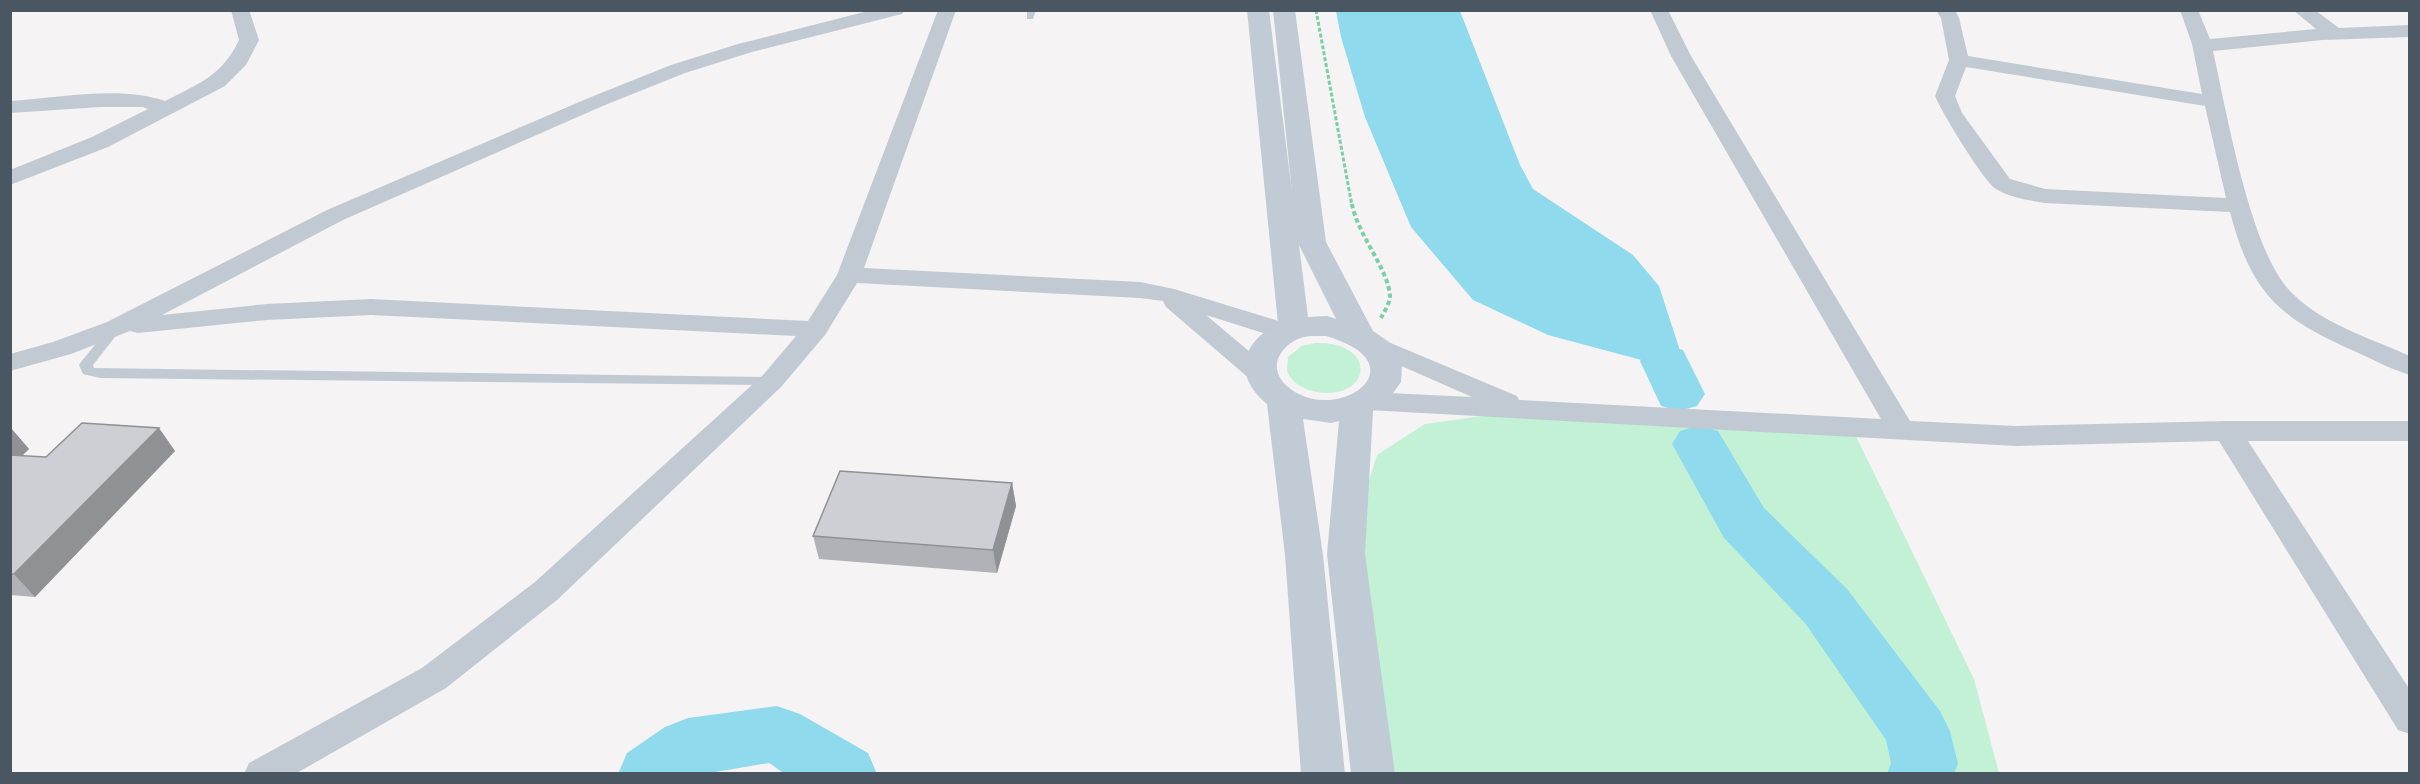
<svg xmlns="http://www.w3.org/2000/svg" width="2420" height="784" viewBox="0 0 2420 784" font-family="Inter,sans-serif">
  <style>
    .green { fill: #c3f1d5 }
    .water { fill: #90daee }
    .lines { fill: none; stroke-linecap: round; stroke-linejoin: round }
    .river { fill: #90daee; fill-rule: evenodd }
    .path-far1 { stroke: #7ad0a6; stroke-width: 3; stroke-dasharray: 4 2; stroke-linecap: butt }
    .path { stroke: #7ad0a6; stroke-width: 4; stroke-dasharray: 4.5 3; stroke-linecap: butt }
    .lane { fill: #c1cad2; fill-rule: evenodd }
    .street { fill: #c1cad2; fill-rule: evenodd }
    .secondary { fill: #c1cbd6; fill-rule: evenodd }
    .wall { fill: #b0b2b7 }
    .shaded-wall { fill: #909195 }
    .building { fill: #cdcfd5; stroke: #909195; stroke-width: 1.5 }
  </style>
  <rect width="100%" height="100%" fill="#f5f3f3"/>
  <!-- green -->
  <g class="green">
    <path d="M1315,343C1379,341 1372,401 1316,392C1303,389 1292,383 1287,371L1288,357L1302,346Z"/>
    <path d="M1525,410L1852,428L1974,679L1999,773H1373L1346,554L1377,455L1425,424Z"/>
  </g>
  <!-- water -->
  <path class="water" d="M1336,11H1460L1520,165L1533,189L1633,255L1659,286L1682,357L1649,362L1548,335L1473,300L1411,227L1365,117L1341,37Z"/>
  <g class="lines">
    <!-- river -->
    <g class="river">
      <path d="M1665,345L1683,350L1705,394L1697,406L1679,411L1661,406L1640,361L1647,350Z"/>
      <path d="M1699,425L1718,431L1764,508L1847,589L1940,711L1950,731L1958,764L1954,774H1887L1891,763L1886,740L1805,623L1724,538L1672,444L1680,431Z"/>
      <path d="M777,706L800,714L868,753L877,774H785L769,763L703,774H618L627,753L665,727L688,718Z"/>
    </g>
    <!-- path-far1 -->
    <path class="path-far1" d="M1316,10L1352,206"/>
    <!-- path -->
    <path class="path" d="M1352,204C1358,236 1388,268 1390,296C1390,303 1384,312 1381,318"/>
    <!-- lane -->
    <g class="lane">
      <path d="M1027,10H1036L1033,19H1027Z"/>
      <path d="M116,324L122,328L93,365L94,368L772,377L779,381L772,385L100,378L83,374L79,365L81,362L111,325Z"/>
    </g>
    <!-- street -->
    <g class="street">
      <path d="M231,10H249L259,40L246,65L225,86L108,147L10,185V170L92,137L148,109L143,107H101L10,113V101C57,98 121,85 165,101C198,84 222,76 239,40Z"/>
      <path d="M872,10H905L902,14L752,52L685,73L605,105L343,220L162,315L267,304L371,299L808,321L837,275L938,10H956L864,268L1140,282L1174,289L1295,326L1299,332L1295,338L1286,340L1206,315L1269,368L1273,374L1269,380L1260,383L1251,380L1166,307L1163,301L1140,298L857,283L825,335L781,387L557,600L446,688L295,774H244L249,763L422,668L535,582L763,375L796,336L371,315L267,320L138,333L130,331L71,354L10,371V354L53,342L107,322L327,210L591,97L671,65L738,44Z"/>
      <path d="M1650,10H1668L1691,56L1910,421L2016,426L2227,421H2410V441H2248L2410,690V734L2398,730L2219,441L2016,446L1368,410L1358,407L1354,401L1358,395L1368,392L1472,397L1365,350L1361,344L1365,338L1374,336L1517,396L1519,400L1881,419L1671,56Z"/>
      <path d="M1936,10H1955L1959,18L1968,56L2202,94L2192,44L2180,10H2198L2210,39L2316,29L2293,10H2315L2339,28L2410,25V37L2322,40L2213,51C2226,109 2250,250 2290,291C2320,323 2370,338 2410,356V375C2390,369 2372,359 2354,351C2279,318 2251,293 2230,212L2045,203C2029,200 2010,198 1996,189C1984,182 1941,111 1935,96L1949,60L1941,18ZM1966,67L2205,106L2226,198L2045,189L2010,179L1962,113L1955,96Z"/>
    </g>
    <!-- secondary -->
    <path class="secondary" d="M1247,10H1269L1292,192L1273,10H1295L1326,242L1373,331L1389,342L1402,365L1401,382L1396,389L1385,404L1373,411L1365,554L1395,774H1351L1327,554L1339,421L1331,423L1303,419L1323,555L1345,774H1301L1285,555L1267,404C1233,376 1240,343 1278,324ZM1299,245L1336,319L1327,316L1308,317ZM1326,336C1425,365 1334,428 1287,386C1268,369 1278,348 1298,339C1306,335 1317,336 1326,336Z"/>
  </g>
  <!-- wall -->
  <g class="wall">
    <path d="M10,427L29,449L22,456L46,457L175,451L35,597L10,595Z"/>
    <path d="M1012,483L1016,506L997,573L819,559L813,536Z"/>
  </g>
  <!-- shaded-wall -->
  <g class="shaded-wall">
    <path d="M10,427L29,449L10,467Z"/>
    <path d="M159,428L175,451L35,597L14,574Z"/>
    <path d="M1012,483L1016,506L997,573L993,550Z"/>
  </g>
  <!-- building -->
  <g class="building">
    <path d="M82,423L159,428L14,574H10V455L46,457Z"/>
    <path d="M840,471L1012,483L993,550L813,536Z"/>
  </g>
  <!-- border -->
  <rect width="2420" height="784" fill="none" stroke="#4a5661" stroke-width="24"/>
</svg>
